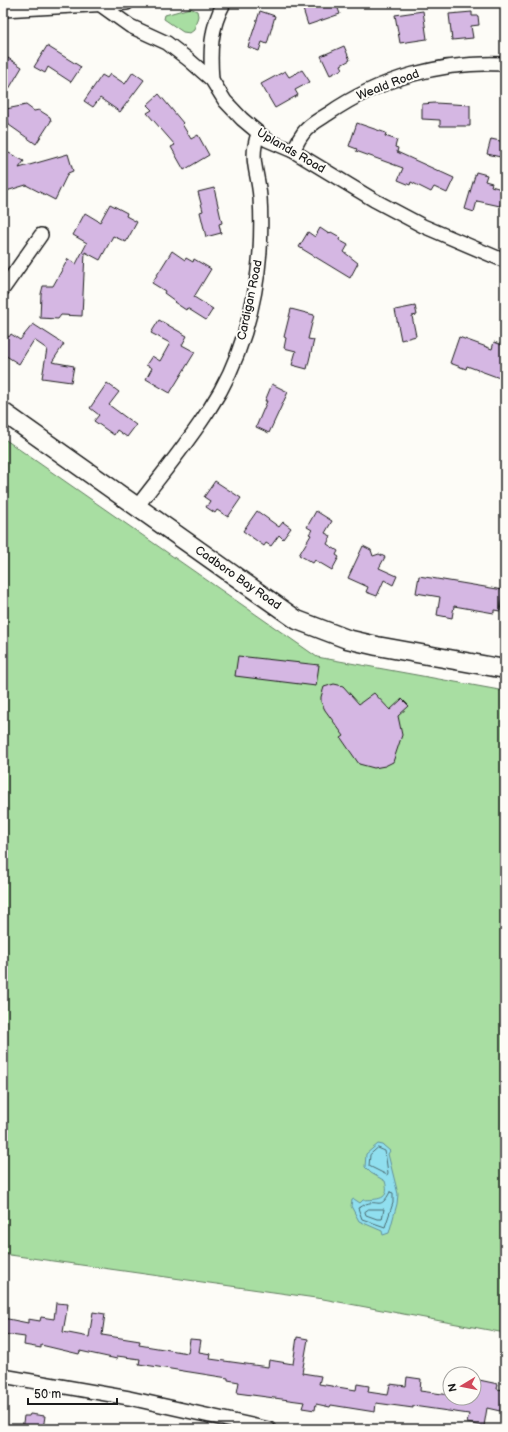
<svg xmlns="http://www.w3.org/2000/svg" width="508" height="1432" viewBox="0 0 508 1432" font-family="'Balsamiq Sans',sans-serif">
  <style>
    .green { fill: #a8dea2; stroke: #627d5f }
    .water { fill: #90dfef; stroke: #62919b }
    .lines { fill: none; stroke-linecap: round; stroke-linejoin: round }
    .shore { stroke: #4a6a70; stroke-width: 1 }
    .building { fill: #d5b7e3; stroke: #1c1c1c }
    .minor-casing { stroke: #1c1c1c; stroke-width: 16 }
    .secondary-casing { stroke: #1c1c1c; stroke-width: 21 }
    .minor { stroke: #fdfcf7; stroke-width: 13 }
    .secondary { stroke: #fdfcf7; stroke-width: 18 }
    .labels { text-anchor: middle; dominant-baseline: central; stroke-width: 4; stroke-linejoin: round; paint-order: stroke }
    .street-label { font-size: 12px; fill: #1c1c1c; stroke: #fdfcf7 }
  </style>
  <rect width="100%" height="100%" fill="#fdfcf7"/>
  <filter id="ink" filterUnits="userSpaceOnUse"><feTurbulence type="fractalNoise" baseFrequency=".025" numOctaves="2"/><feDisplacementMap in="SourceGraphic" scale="8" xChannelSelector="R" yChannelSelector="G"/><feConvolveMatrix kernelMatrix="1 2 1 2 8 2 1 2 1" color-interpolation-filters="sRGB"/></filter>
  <g filter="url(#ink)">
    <!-- green -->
    <g class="green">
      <path d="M190,8L197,11L198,16L194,30L190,33L183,32L164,19L165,15Z"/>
      <path d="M3,438L317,657L505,691V1333L323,1299L3,1254Z"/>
    </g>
    <!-- water -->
    <path class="water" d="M378,1144L383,1145L390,1151L388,1154L398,1194L397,1204L389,1233L383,1235L382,1231L359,1221L351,1206L352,1200L354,1199L360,1203L363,1200C377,1199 391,1201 385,1181L371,1173L365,1167L366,1154Z"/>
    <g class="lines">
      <!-- shore -->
      <g class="shore">
        <path d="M378,1148L385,1151L388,1173L387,1175L369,1166L370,1155Z"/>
        <path d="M390,1192L393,1193V1203L385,1227L362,1219L358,1208C362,1207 363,1205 366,1204C379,1199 380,1211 390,1192Z"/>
        <path d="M369,1209H384L382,1219H377L366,1215L365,1212Z"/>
      </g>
    </g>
    <!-- building -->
    <g class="building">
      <path d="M301,3H336L340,14L308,25Z"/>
      <path d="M260,11L275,16L267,44L262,42L259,51L248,47Z"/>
      <path d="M423,11L427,39L400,43L395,15Z"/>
      <path d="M472,12V16H478L479,25L471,26L473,38L452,40L449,14Z"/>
      <path d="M47,46L81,67L71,82L48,67L45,73L34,67Z"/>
      <path d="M344,46L350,60L341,65L343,69L330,75L321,56Z"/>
      <path d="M8,58L22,67L3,99V66Z"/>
      <path d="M302,70L310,82L295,90L298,95L275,108L261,84L285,71L289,77Z"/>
      <path d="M133,72L144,80L120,112L100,98L93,107L84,101L102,75L107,78L110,74L125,84Z"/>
      <path d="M159,94L183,123L182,124L191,139L198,135L209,155L184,170L171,147L175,145L147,113L152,110L147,105Z"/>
      <path d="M435,103L470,105V126H440V120L422,119V104Z"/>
      <path d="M26,105L34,111L39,110L50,117L51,121L36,144L9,125L6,109Z"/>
      <path d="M357,123L386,133L385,136L397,140L395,147L398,148L397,152L454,178L447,193L434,187L431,192L411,182L410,185L398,180L403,168L356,151L357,149L349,146Z"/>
      <path d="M491,139L505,142V158L487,154Z"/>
      <path d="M3,150L24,161L19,168L68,154L73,171L68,173L55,200L26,185L3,192Z"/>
      <path d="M476,172L487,175L485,181L492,183L491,186L505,190L500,206L477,201L474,212L465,209Z"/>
      <path d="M214,188L222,223L219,224L221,233L206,237L200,212L203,211L198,192Z"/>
      <path d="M110,204L127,213L126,216L137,222L126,242L113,236L100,260L85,252L82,316L61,315L58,319L40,318L41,294L43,286H53L68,259L76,264L87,243L73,235L85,213L100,222Z"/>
      <path d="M320,228L329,234L331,232L340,237L339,240L348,245L344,252L358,263L350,278L299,247L308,232L315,237Z"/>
      <path d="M172,251L185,260L186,258L193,262L194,259L211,269L194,297L213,309L206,320L187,308L186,310L174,302L175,301L164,293L165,291L152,283Z"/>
      <path d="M415,306L417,315L412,316L416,336L401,340L395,310Z"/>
      <path d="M291,309L314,315L308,339L314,340L307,369L292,365L296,351L284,348L286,338L284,337Z"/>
      <path d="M159,320L187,336L182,345L195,352L170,393L146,379L152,368L146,365L152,356L160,361L170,343L151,333Z"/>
      <path d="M33,324L64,344L52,362L74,366L71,382L42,378L47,349L34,340L19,364L3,354V333L9,337L11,334L20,340Z"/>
      <path d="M459,337L492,349L494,342L505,346L502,353L505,354V380L467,366L466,369L450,363Z"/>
      <path d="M107,383L119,392L109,405L136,425L127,437L117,430L114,435L94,421L99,415L90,408Z"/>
      <path d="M272,384L288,392L269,433L256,427L267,401H265Z"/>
      <path d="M215,481L241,498L228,517L217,510L215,513L206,507L210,501L204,497Z"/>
      <path d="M257,511L279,527L283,522L291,528L283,539L279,535L271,546L266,543L264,546L243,531Z"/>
      <path d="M316,511L332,521L325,533L331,536L327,544L338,551L336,555L339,557L332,570L315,560L313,563L299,555L311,535L309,534L312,530L307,527Z"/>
      <path d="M363,546L371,550L373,556L379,554L385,557L379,568L397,576L393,585L384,580L377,596L366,592L368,587L348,578Z"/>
      <path d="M419,576L503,590L500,611L494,610V613L454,606L452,618L437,615L440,597L416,593Z"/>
      <path d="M238,656L319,665L316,686L235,676Z"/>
      <path d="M334,684L343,686L359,704L374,693L390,710L402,699L409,706L398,716L402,735L393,762L385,766L374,768L359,764L341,738L344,736L325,710L321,702V697L324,687Z"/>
      <path d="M56,1303L68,1304L63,1332L89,1337L93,1312L105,1314L102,1335L140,1341L139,1345L188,1353L190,1339L201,1340L199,1352L211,1354L210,1359L268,1367L269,1360L293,1364L297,1337L308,1339L302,1373L321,1376L319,1384L356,1390L357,1384L369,1386L368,1392L388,1395L390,1384L406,1386L407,1377L421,1379L420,1391L450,1395V1398H476L479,1380L498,1384L497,1389L504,1390L500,1411L487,1408L484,1426L467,1423L469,1414L413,1406V1408L376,1403L375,1412L331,1405L330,1407L316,1404L315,1410L302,1408L304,1402L237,1393L239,1382L228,1380V1378L139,1364L140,1359L117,1356V1359L80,1351L79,1354L41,1345V1348L24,1345L25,1337L3,1334V1318L28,1323V1319L40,1321L41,1317L54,1319Z"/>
      <path d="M30,1414L45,1416L43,1429H22L24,1416H29Z"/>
    </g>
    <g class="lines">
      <defs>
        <g id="minor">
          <path d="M102,6L130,26L167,43L189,60L212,80L225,101L242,119L267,140L293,151L374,200L423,226L505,261"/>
          <path d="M3,10L127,3"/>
          <path d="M212,80C210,53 210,28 224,3"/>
          <path d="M293,151C296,146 298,140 302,135C307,126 320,119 328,114C380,78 442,61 505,64"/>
          <path d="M3,289L41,235"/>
          <path d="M136,508C161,475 188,443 210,408C240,363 256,305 260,251C261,233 261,214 260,197C258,171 249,160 258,134"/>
          <path d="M3,1376L129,1398L269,1429"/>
        </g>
        <path id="secondary" d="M3,412L297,620L347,639L377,646L505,669"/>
      </defs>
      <!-- minor casing -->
      <use href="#minor" class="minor-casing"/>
      <!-- secondary casing -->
      <use href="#secondary" class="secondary-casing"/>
      <!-- minor -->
      <use href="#minor" class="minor"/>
      <!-- secondary -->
      <use href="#secondary" class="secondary"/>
    </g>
  </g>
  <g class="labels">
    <!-- street labels -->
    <g class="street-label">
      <text transform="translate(388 85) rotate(-21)">Weald Road</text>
      <text transform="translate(291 151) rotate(30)">Uplands Road</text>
      <text transform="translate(250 300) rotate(-78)">Cardigan Road</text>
      <text transform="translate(238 578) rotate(35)">Cadboro Bay Road</text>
    </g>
  </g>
  <!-- margin -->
  <rect width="508" height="1432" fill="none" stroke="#fdfcf7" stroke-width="16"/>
  <rect x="8" y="8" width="492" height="1416" fill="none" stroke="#1c1c1c" stroke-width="1.5" filter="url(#ink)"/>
  <!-- north arrow -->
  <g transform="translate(462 1386) rotate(260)"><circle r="19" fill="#fdfcf7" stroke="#a3a29f"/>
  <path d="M0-3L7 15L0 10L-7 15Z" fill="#d1495b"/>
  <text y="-6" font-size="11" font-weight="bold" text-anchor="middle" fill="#1c1c1c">N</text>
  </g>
  <!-- scale -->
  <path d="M28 1398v6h89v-6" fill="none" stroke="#1c1c1c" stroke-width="2"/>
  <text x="34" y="1398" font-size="12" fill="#1c1c1c" stroke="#fdfcf7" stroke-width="3" paint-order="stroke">50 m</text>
</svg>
